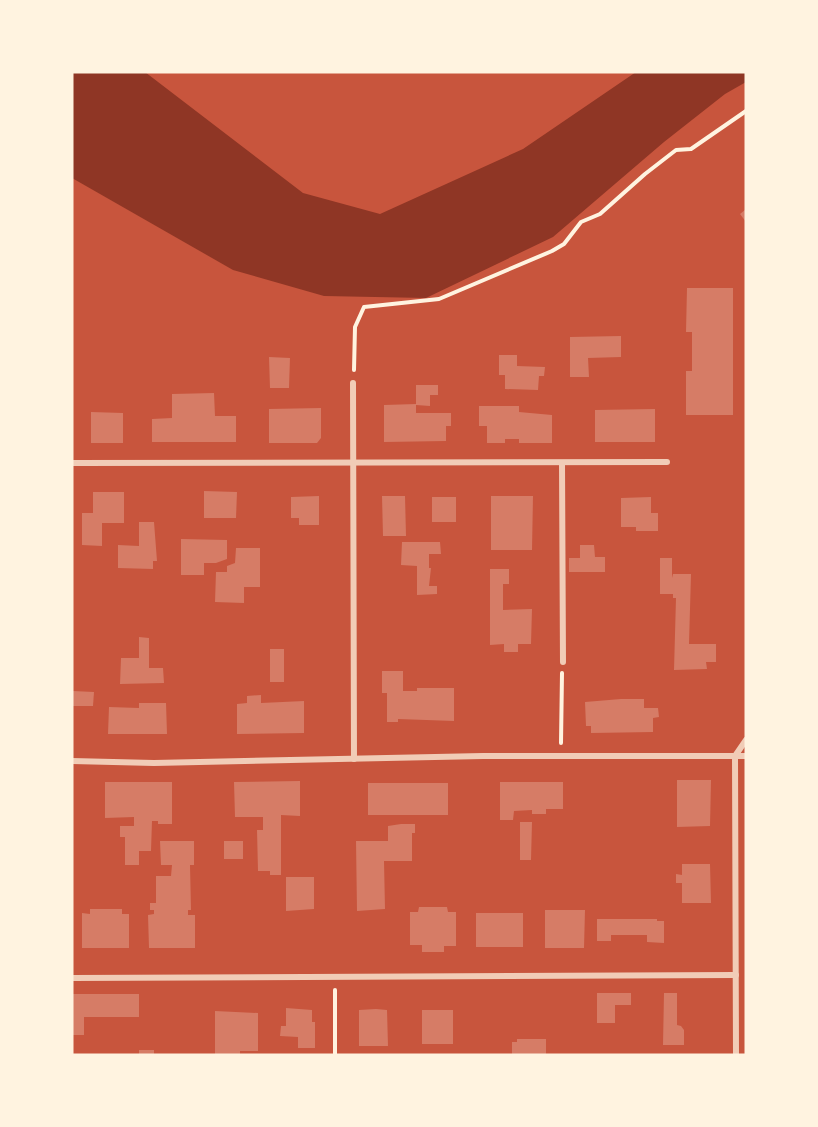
<svg xmlns="http://www.w3.org/2000/svg" width="818" height="1127" viewBox="0 0 818 1127" font-family="'Space Grotesk',sans-serif">
  <style>
    .water { fill: #8f3625 }
    .building { fill: #d67c66 }
    .lines { fill: none; stroke-linecap: round; stroke-linejoin: round }
    .path { stroke: #fff3e0; stroke-width: 4 }
    .minor { stroke: #f1ccb7; stroke-width: 6 }
  </style>
  <rect width="100%" height="100%" fill="#c8553d"/>
  <!-- water -->
  <path class="water" d="M72,72H145L303,193L380,214L523,149L636,72H746V82L725,94L664,142L553,237L426,298L324,296L233,270L72,178Z"/>
  <!-- building -->
  <g class="building">
    <path d="M746,209V222L740,214Z"/>
    <path d="M687,288H733V415H686V371H692V332H686Z"/>
    <path d="M621,336V357L588,358L589,377H570V337Z"/>
    <path d="M499,355H517V366L545,367L544,376H539L538,390L505,389V375H499Z"/>
    <path d="M269,357L290,358L289,388H270Z"/>
    <path d="M416,385H438V395H430V406L416,405V413H451V426H446V441L384,442V405L416,404Z"/>
    <path d="M214,393L215,416H236V442H152V419L172,418V394Z"/>
    <path d="M479,406H519V412L552,415V443H519V439H505V443H487V426H479Z"/>
    <path d="M321,408V438L317,443H269V409Z"/>
    <path d="M655,409V442H595V410Z"/>
    <path d="M91,412L123,413V443H91Z"/>
    <path d="M204,491L237,492L236,518H204Z"/>
    <path d="M93,492H124V523H102V546L82,545V513H93Z"/>
    <path d="M319,496V525H299V518H291V497Z"/>
    <path d="M382,496H405L406,536H383Z"/>
    <path d="M491,496H533L532,550H491Z"/>
    <rect x="432" y="497" width="24" height="25"/>
    <path d="M651,497V513H658V531H636V527H621V498Z"/>
    <path d="M139,522H154L157,561H153V569L118,568V545L139,546Z"/>
    <path d="M181,539L227,540V559L216,563H204V575H181Z"/>
    <path d="M402,542H440L441,554H429V568H431L429,586H437V594L417,595V566L401,565Z"/>
    <path d="M580,545H594L595,557H605V572H569V558H580Z"/>
    <path d="M236,548H260V587H244V603L215,602L216,572H227V566L235,563Z"/>
    <path d="M660,558H672V578L673,574H691L689,644H716V662H706L707,669L674,670L676,598H673V594H660Z"/>
    <path d="M490,569H509V584H503V610L532,609L531,644H518V652H504V644L490,645Z"/>
    <path d="M139,637L149,638V668H163L164,683L120,684L121,658H139Z"/>
    <rect x="270" y="649" width="14" height="33"/>
    <path d="M382,671H403V691H417V688H454V721L398,719V722H387V693H382Z"/>
    <path d="M73,691L94,692L93,706H73Z"/>
    <path d="M261,695V703L304,701V733L237,734V704L247,703V696Z"/>
    <path d="M621,699H644V708H658L659,717L653,718V732L591,733V726H586L585,702Z"/>
    <path d="M139,703H166L167,734H108L109,707L139,708Z"/>
    <path d="M677,780H711L710,826L677,827Z"/>
    <path d="M300,781V816L281,815V875H270V871H258L257,830H263V817H235L234,782Z"/>
    <path d="M105,782H172V824H158V821H152L151,851H139V865H125V837H120V826H134V817L105,818Z"/>
    <path d="M500,782H563V809H546V814H532V810L514,811L513,820H500Z"/>
    <rect x="368" y="783" width="80" height="32"/>
    <path d="M520,822H532L531,860H520Z"/>
    <path d="M401,824H415V833H412V861H384L385,909L357,911L356,841H388V826Z"/>
    <path d="M160,841H194V865H190L191,910H188V915H195V948H149L148,915L154,914V910H150V903H156V876H171L172,865H161Z"/>
    <rect x="224" y="841" width="19" height="18"/>
    <path d="M682,864H710L711,903H682V883H676V874L682,875Z"/>
    <path d="M286,877H314V909L286,911Z"/>
    <path d="M419,907H447L448,912H456V946H444V952H422V945H410V912H418Z"/>
    <path d="M90,909H122V914H129V948H82V913L90,914Z"/>
    <path d="M545,910H585L584,948H545Z"/>
    <rect x="476" y="913" width="47" height="34"/>
    <path d="M597,919H657V921H664V943L647,942V935H611V941H597Z"/>
    <path d="M597,993H631V1005H615V1023H597Z"/>
    <path d="M664,993H677V1025L681,1026L684,1030V1045H663Z"/>
    <path d="M73,994H139V1017H84V1035H73Z"/>
    <path d="M286,1008L312,1010V1022H315V1048H298V1037L280,1036L281,1026H286Z"/>
    <path d="M376,1009L387,1010L388,1046H359V1010Z"/>
    <rect x="422" y="1010" width="31" height="34"/>
    <path d="M215,1011L258,1013V1051H240V1055H215Z"/>
    <path d="M517,1039H546V1055L512,1054V1042H517Z"/>
    <rect x="139" y="1050" width="15" height="5"/>
  </g>
  <g class="lines">
    <!-- path -->
    <g class="path">
      <path d="M354,370L355,327L364,307L439,299L552,251L564,244L581,222L600,214L645,174L676,150L691,149L746,111"/>
      <path d="M561,743L562,673"/>
      <path d="M335,990V1055"/>
    </g>
    <!-- minor -->
    <g class="minor">
      <path d="M353,383L354,759"/>
      <path d="M72,463L667,462"/>
      <path d="M562,463L563,662"/>
      <path d="M72,761L154,763L483,756H746"/>
      <path d="M72,978L736,975"/>
      <path d="M736,1055L735,756L746,740"/>
    </g>
  </g>
  <!-- border -->
  <rect width="818" height="1127" fill="none" stroke="#fff3e0" stroke-width="147"/>
</svg>
